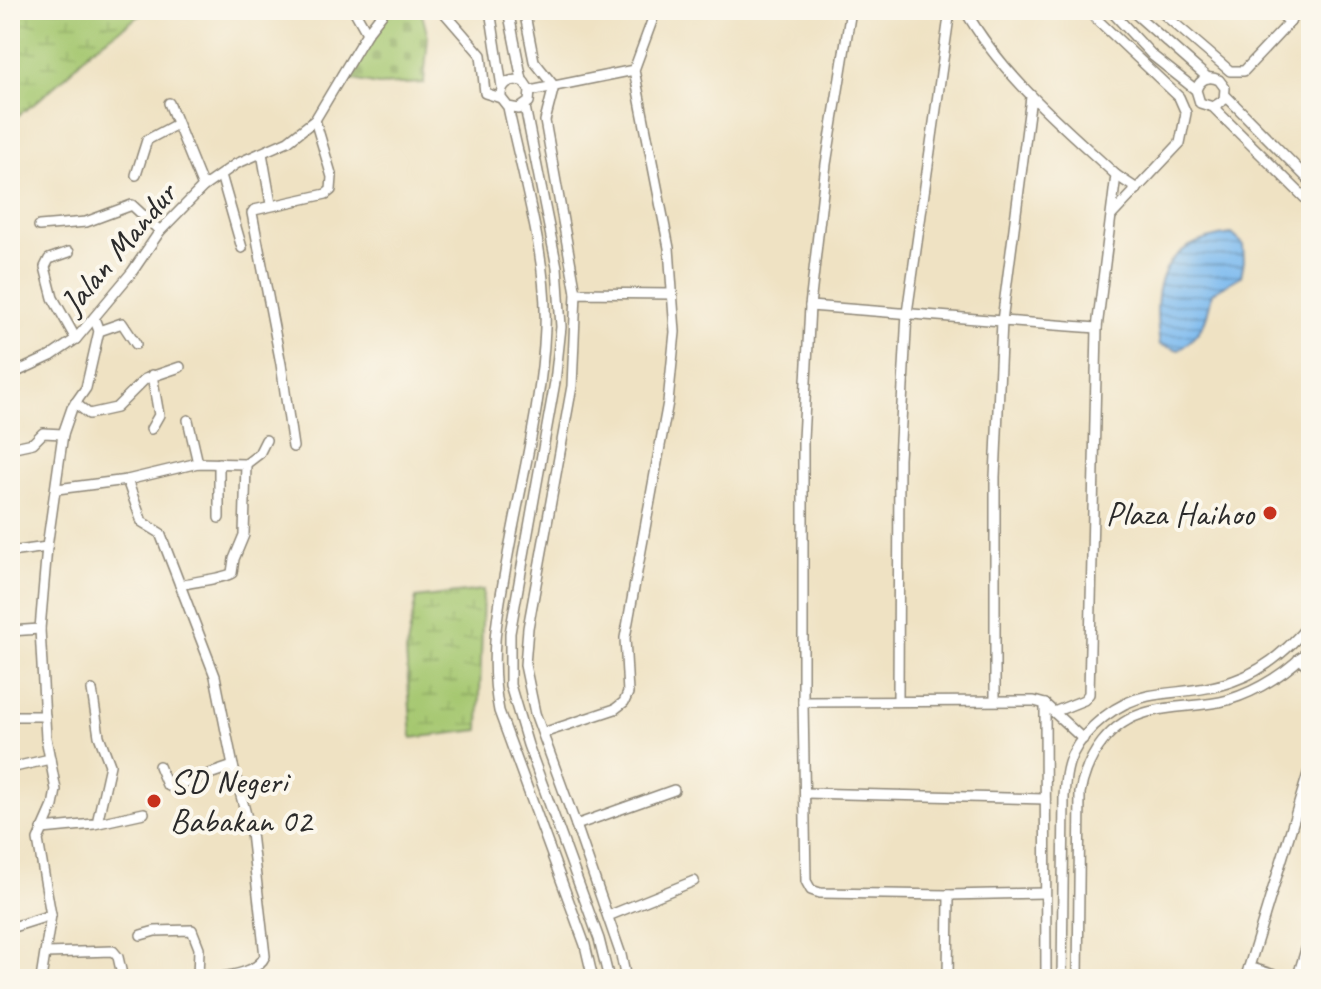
<svg xmlns="http://www.w3.org/2000/svg" width="1321" height="989" viewBox="0 0 1321 989" font-family="Caveat,sans-serif">
  <style>
    .wetland { fill: url(#wetland-marsh); stroke: #68794e; stroke-width: 2 }
    .cemetery { fill: url(#cemetery-stones); stroke: #68794e; stroke-width: 2 }
    .water { fill: url(#water-rules); stroke: #53728d; stroke-width: 2 }
    .lines { fill: none; stroke-linecap: round; stroke-linejoin: round }
    .minor-casing { stroke: #8d8677; stroke-width: 12 }
    .minor { stroke: #fff; stroke-width: 9 }
    .poi-dot { fill: #c8321e; stroke: #fbf7ec; stroke-width: 3 }
    .labels { text-anchor: middle; dominant-baseline: central; stroke-width: 8; stroke-linejoin: round; paint-order: stroke }
    .street-label { font-size: 34px; fill: #2b2b2b; stroke: #fbf7ec }
    .poi-label { font-size: 34px; fill: #2b2b2b; stroke: #fbf7ec; text-anchor: end }
  </style>
  <defs>
    <pattern id="wetland-marsh" width="20" height="14" patternUnits="userSpaceOnUse" patternTransform="scale(2)"><rect width="20" height="14" fill="#a5c770"/><path d="M1 5h8M5 5V1M11 12h8M15 12V8" fill="none" stroke="#8eab61"/></pattern>
    <pattern id="cemetery-stones" width="16" height="16" patternUnits="userSpaceOnUse" patternTransform="scale(2)"><rect width="16" height="16" fill="#a5c770"/><path d="M2 7V4a2 2 0 0 1 4 0v3zM10 15v-3a2 2 0 0 1 4 0v3z" fill="#8eab61"/></pattern>
    <pattern id="water-rules" width="6" height="5" patternUnits="userSpaceOnUse" patternTransform="scale(2)"><rect width="6" height="5" fill="#7bbaef"/><path d="M0 2.5h6" fill="none" stroke="#6597c2"/></pattern>
  </defs>
  <rect width="100%" height="100%" fill="#fbf7ec"/>
  <filter id="ink" filterUnits="userSpaceOnUse"><feTurbulence type="fractalNoise" baseFrequency=".0125" numOctaves="2"/><feDisplacementMap in="SourceGraphic" scale="16" xChannelSelector="R" yChannelSelector="G"/><feConvolveMatrix kernelMatrix="1 2 1 2 8 2 1 2 1" color-interpolation-filters="sRGB"/></filter>
  <filter id="wash" filterUnits="userSpaceOnUse"><feTurbulence type="fractalNoise" baseFrequency=".006" numOctaves="4" result="noise"/><feDisplacementMap in="SourceGraphic" scale="32" xChannelSelector="R" yChannelSelector="G"/><feGaussianBlur stdDeviation="1.8" result="paint"/><feColorMatrix in="noise" values="0 0 0 0 0 0 0 0 0 0 0 0 0 0 0 0 0 1.4 0 .05"/><feComposite in="paint" operator="in"/></filter>
  <g filter="url(#wash)">
    <rect width="100%" height="100%" fill="#efe2c3"/>
    <!-- wetland -->
    <g class="wetland">
      <path d="M10,10H148L90,50L66,76L34,104L10,121Z"/>
      <path d="M483,590L479,730L412,738L406,652L416,598Z"/>
    </g>
    <!-- cemetery -->
    <path class="cemetery" d="M390,10H421L428,37L424,83L378,85L344,78L380,20Z"/>
    <!-- water -->
    <path class="water" d="M1232,234L1243,244L1244,261L1241,276L1212,293C1207,322 1203,332 1179,350L1160,345C1150,282 1162,242 1232,234Z"/>
  </g>
  <g filter="url(#ink)">
    <g class="lines">
      <defs>
        <g id="minor">
          <path d="M354,10L367,33"/>
          <path d="M442,10L481,55L485,93L501,98"/>
          <path d="M490,10L502,87"/>
          <path d="M508,10L522,80"/>
          <path d="M524,10L534,61L554,86L545,121L576,293"/>
          <path d="M851,10L826,164L810,306L803,439V702L1034,701L1045,704L1083,739"/>
          <path d="M965,10C1002,76 1061,124 1116,175L1097,328L1089,694L1084,700L1054,712"/>
          <path d="M1087,10L1179,97L1186,113L1180,143L1112,215"/>
          <path d="M1110,10L1153,56L1196,90"/>
          <path d="M1131,10L1208,78"/>
          <path d="M1159,10L1230,71H1244L1290,22L1296,10"/>
          <path d="M1276,10L1290,22"/>
          <path d="M530,91L634,70"/>
          <path d="M1226,96L1311,182"/>
          <path d="M1031,97L1002,321L1097,328"/>
          <path d="M169,103L203,187"/>
          <path d="M508,107L519,109L529,102L530,91L524,82C511,77 500,83 501,98L508,107C522,175 548,259 545,328C542,404 521,481 508,555C498,611 488,655 499,711L585,945L593,979"/>
          <path d="M525,107L557,267L561,327L555,382L510,633V685L528,745L599,939L609,979"/>
          <path d="M1213,107L1224,100L1225,88L1219,80C1208,75 1200,79 1196,90L1200,103L1213,107L1311,204"/>
          <path d="M262,153L271,204"/>
          <path d="M136,175L147,140L177,124"/>
          <path d="M221,175L242,248"/>
          <path d="M1116,175L1137,189"/>
          <path d="M39,226L86,222L132,205L160,231"/>
          <path d="M69,252L49,259L45,267L53,298L76,339"/>
          <path d="M810,306L1002,321L995,477V700"/>
          <path d="M99,331L122,323L136,344"/>
          <path d="M10,375L51,356L76,339L132,272L160,231L203,187L236,164L288,141L315,120L367,33L385,10"/>
          <path d="M75,403L89,414L116,408L145,379L180,367"/>
          <path d="M188,420L198,463"/>
          <path d="M151,429L159,415L152,375"/>
          <path d="M293,447L281,364L252,213L254,210L326,194L331,190L332,177L315,120"/>
          <path d="M10,448L33,443L43,433L63,434"/>
          <path d="M127,480L198,463L246,464L259,454L266,440"/>
          <path d="M57,489L127,480L142,522L160,533L215,676L233,766L251,833L265,956C257,974 227,976 209,979"/>
          <path d="M219,518V463"/>
          <path d="M10,552L47,547"/>
          <path d="M180,585C191,582 226,578 232,573L234,559L244,535L246,464"/>
          <path d="M10,631L40,629"/>
          <path d="M1299,658L1311,669"/>
          <path d="M92,690L99,736L110,765L97,823"/>
          <path d="M898,701L899,459L907,313L950,10"/>
          <path d="M803,702L806,881L811,890L820,893L949,895L1044,893"/>
          <path d="M1045,704L1046,979"/>
          <path d="M10,716H45"/>
          <path d="M543,733L615,709L624,702L628,693L625,638L668,402L675,332L669,248L634,70L656,10"/>
          <path d="M159,766L167,785L171,787L233,766"/>
          <path d="M10,768L50,759"/>
          <path d="M805,793L1045,799"/>
          <path d="M576,825L674,790"/>
          <path d="M42,829L94,824L144,813"/>
          <path d="M608,916L694,881"/>
          <path d="M10,928L51,915"/>
          <path d="M141,935L155,931L192,930L199,948L198,979"/>
          <path d="M46,953L113,951L118,957L123,979"/>
          <path d="M1249,967L1311,764"/>
          <path d="M41,979L51,915L38,840L53,806L56,790L46,738L40,629L47,547L63,434L72,408L86,388L99,331L94,318"/>
          <path d="M626,979L621,955L576,825L535,713L525,665L528,628L572,386L576,293L672,294"/>
          <path d="M948,979L949,895"/>
          <path d="M1062,979L1064,797C1065,783 1066,768 1072,755C1086,727 1117,702 1148,696C1176,691 1206,691 1233,681C1265,670 1291,647 1311,622"/>
          <path d="M1078,979L1080,793C1087,756 1109,722 1148,712C1174,705 1202,707 1228,700C1258,691 1290,671 1311,647"/>
          <path d="M1245,979L1249,967L1287,979"/>
          <path d="M1297,979L1311,933"/>
        </g>
      </defs>
      <!-- minor casing -->
      <use href="#minor" class="minor-casing"/>
      <!-- minor -->
      <use href="#minor" class="minor"/>
    </g>
  </g>
  <!-- markers -->
  <g class="poi-dot">
    <circle cx="1270" cy="513" r="8"/>
    <circle cx="154" cy="801" r="8"/>
  </g>
  <g class="labels">
    <!-- street labels -->
    <g class="street-label">
      <text transform="translate(118 248) rotate(-50)">Jalan Mandur</text>
    </g>
    <!-- poi labels -->
    <g class="poi-label">
      <text x="1254" y="513">Plaza Haihoo</text>
      <text x="170" y="781" text-anchor="start">SD Negeri<tspan x="170" dy="39">Babakan 02</tspan></text>
    </g>
  </g>
  <!-- margin -->
  <rect width="1321" height="989" fill="none" stroke="#fbf7ec" stroke-width="40"/>
</svg>
